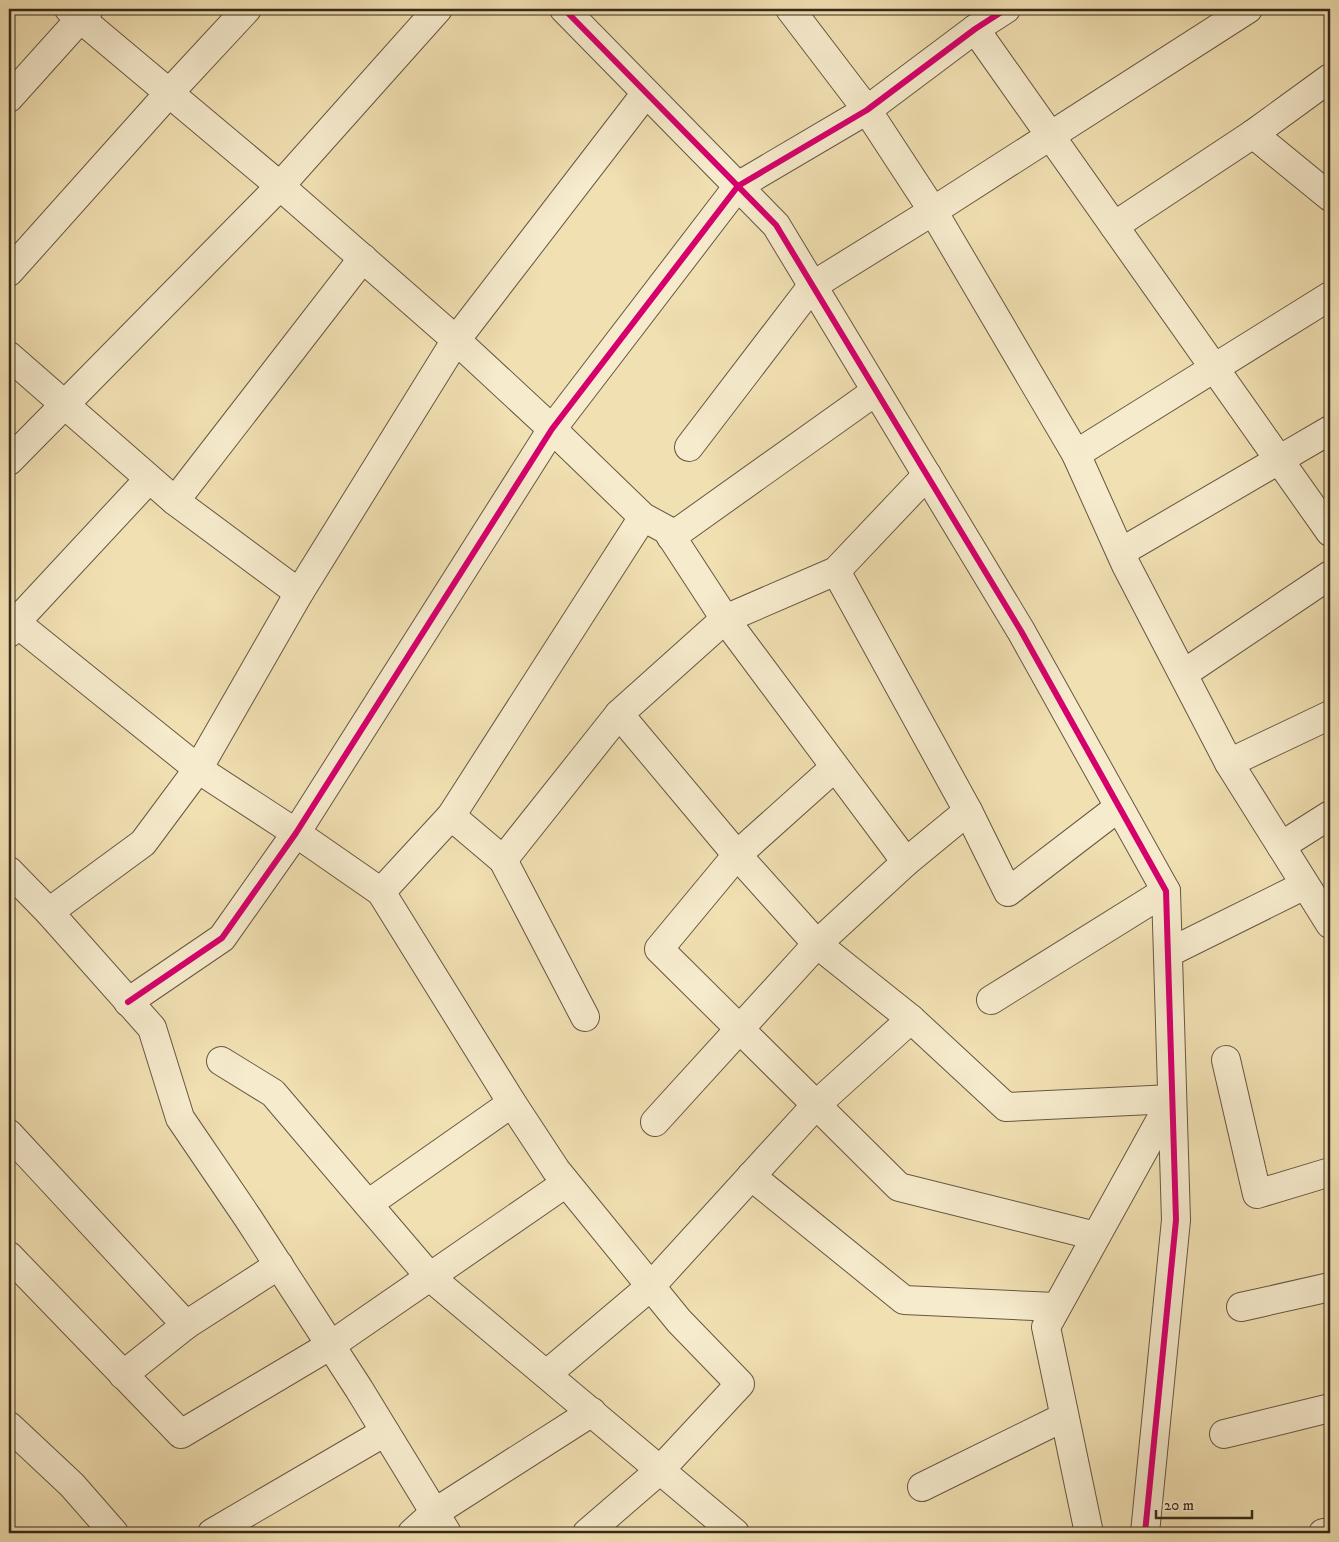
<svg xmlns="http://www.w3.org/2000/svg" width="1339" height="1542" viewBox="0 0 1339 1542" font-family="'IM FELL DW Pica',serif">
  <style>
    .lines { fill: none; stroke-linecap: round; stroke-linejoin: round }
    .minor-casing { stroke: #665742; stroke-width: 30 }
    .minor { stroke: #f6ebcd; stroke-width: 28 }
    .cycleway-casing { stroke: #f6ebcd; stroke-width: 9 }
    .cycleway { stroke: #d6006c; stroke-width: 6 }
  </style>
  <rect width="100%" height="100%" fill="#f1e0b2"/>
  <filter id="stains"><feTurbulence type="fractalNoise" baseFrequency=".004" numOctaves="4"/><feColorMatrix values="0 0 0 0 .2 0 0 0 0 .09 0 0 0 0 .02 0 0 0 .5 -.17"/></filter>
  <radialGradient id="worn" r=".72"><stop offset=".6" stop-color="#630" stop-opacity="0"/><stop offset="1" stop-color="#630" stop-opacity=".3"/></radialGradient>
  <g class="lines">
    <defs>
      <g id="minor">
        <path d="M69,9L280,186L456,340L552,429L643,517L667,530L725,619L906,862"/>
        <path d="M564,9L776,225L1021,631L1166,891L1176,1220L1145,1533"/>
        <path d="M790,9L867,110L933,211L1076,454L1126,565L1229,763L1330,924"/>
        <path d="M975,29L1330,532"/>
        <path d="M9,98L89,9"/>
        <path d="M1253,134L1330,197"/>
        <path d="M1114,226L1253,134L1330,78"/>
        <path d="M9,272L169,93L247,9"/>
        <path d="M9,356L175,501L299,593"/>
        <path d="M689,447L812,286L933,211L1248,9"/>
        <path d="M1076,454L1330,296"/>
        <path d="M9,461L280,186L438,9"/>
        <path d="M175,501L363,258"/>
        <path d="M671,537L876,391"/>
        <path d="M1121,552L1330,430"/>
        <path d="M836,571L968,811L1008,892L1119,807"/>
        <path d="M9,617L198,769L296,833L381,892L512,1103L556,1170L679,1321L740,1384L660,1470L587,1533"/>
        <path d="M9,633L16,622L149,479"/>
        <path d="M1183,674L1330,575"/>
        <path d="M619,714L737,855L817,944L911,1019L1006,1107L1172,1099"/>
        <path d="M1229,763L1330,715"/>
        <path d="M835,767L737,855L659,949L899,1187L1096,1236"/>
        <path d="M451,816L503,860L585,1017"/>
        <path d="M1281,846L1330,815"/>
        <path d="M503,860L619,714L725,619L836,571L927,475"/>
        <path d="M9,871L49,912L152,1028L180,1118L248,1218L359,1389L447,1533"/>
        <path d="M381,892L451,816L643,517"/>
        <path d="M49,912L143,843L198,769L299,593L456,340L646,93"/>
        <path d="M1168,953L1305,885"/>
        <path d="M991,1000L1166,891"/>
        <path d="M128,1002L222,938L296,833L552,429L738,186L867,110L975,29L1006,9"/>
        <path d="M1226,1060L1257,1194L1330,1172"/>
        <path d="M221,1061L273,1093L430,1277L735,1533"/>
        <path d="M655,1122L817,944L906,862L968,811"/>
        <path d="M9,1134L186,1325"/>
        <path d="M751,1176L904,1300L1056,1307"/>
        <path d="M368,1204L512,1103"/>
        <path d="M9,1256L181,1434L331,1345L566,1183"/>
        <path d="M1241,1307L1330,1287"/>
        <path d="M547,1374L651,1286L816,1105L911,1019"/>
        <path d="M123,1375L186,1325L279,1265"/>
        <path d="M9,1426L72,1485L114,1533"/>
        <path d="M1224,1434L1330,1408"/>
        <path d="M922,1487L1064,1417"/>
        <path d="M212,1533L385,1432"/>
        <path d="M412,1533L434,1513L592,1412"/>
        <path d="M1089,1533L1046,1327L1171,1101"/>
        <path d="M1323,1533L1330,1532"/>
      </g>
    </defs>
    <!-- minor casing -->
    <use href="#minor" class="minor-casing"/>
    <!-- minor -->
    <use href="#minor" class="minor"/>
    <defs>
      <g id="cycleway">
        <path d="M564,9L776,225L1021,631L1166,891L1176,1220L1145,1533"/>
        <path d="M128,1002L222,938L296,833L552,429L738,186L867,110L975,29L1006,9"/>
      </g>
    </defs>
    <!-- cycleway casing -->
    <use href="#cycleway" class="cycleway-casing"/>
    <!-- cycleway -->
    <use href="#cycleway" class="cycleway"/>
  </g>
  <!-- margin -->
  <rect width="1339" height="1542" fill="none" stroke="#f1e0b2" stroke-width="30"/>
  <rect x="10" y="10" width="1319" height="1522" fill="none" stroke="#37291d" stroke-width="2.5"/>
  <rect x="15" y="15" width="1309" height="1512" fill="none" stroke="#37291d"/>
  <!-- scale -->
  <path d="M1156 1510v8h96v-8" fill="none" stroke="#37291d" stroke-width="2.5"/>
  <text x="1164" y="1510" font-size="15" fill="#37291d" stroke="#f6ebcd" stroke-width="4" paint-order="stroke">20 m</text>
  <rect width="100%" height="100%" filter="url(#stains)"/>
  <rect width="100%" height="100%" fill="url(#worn)"/>
</svg>
